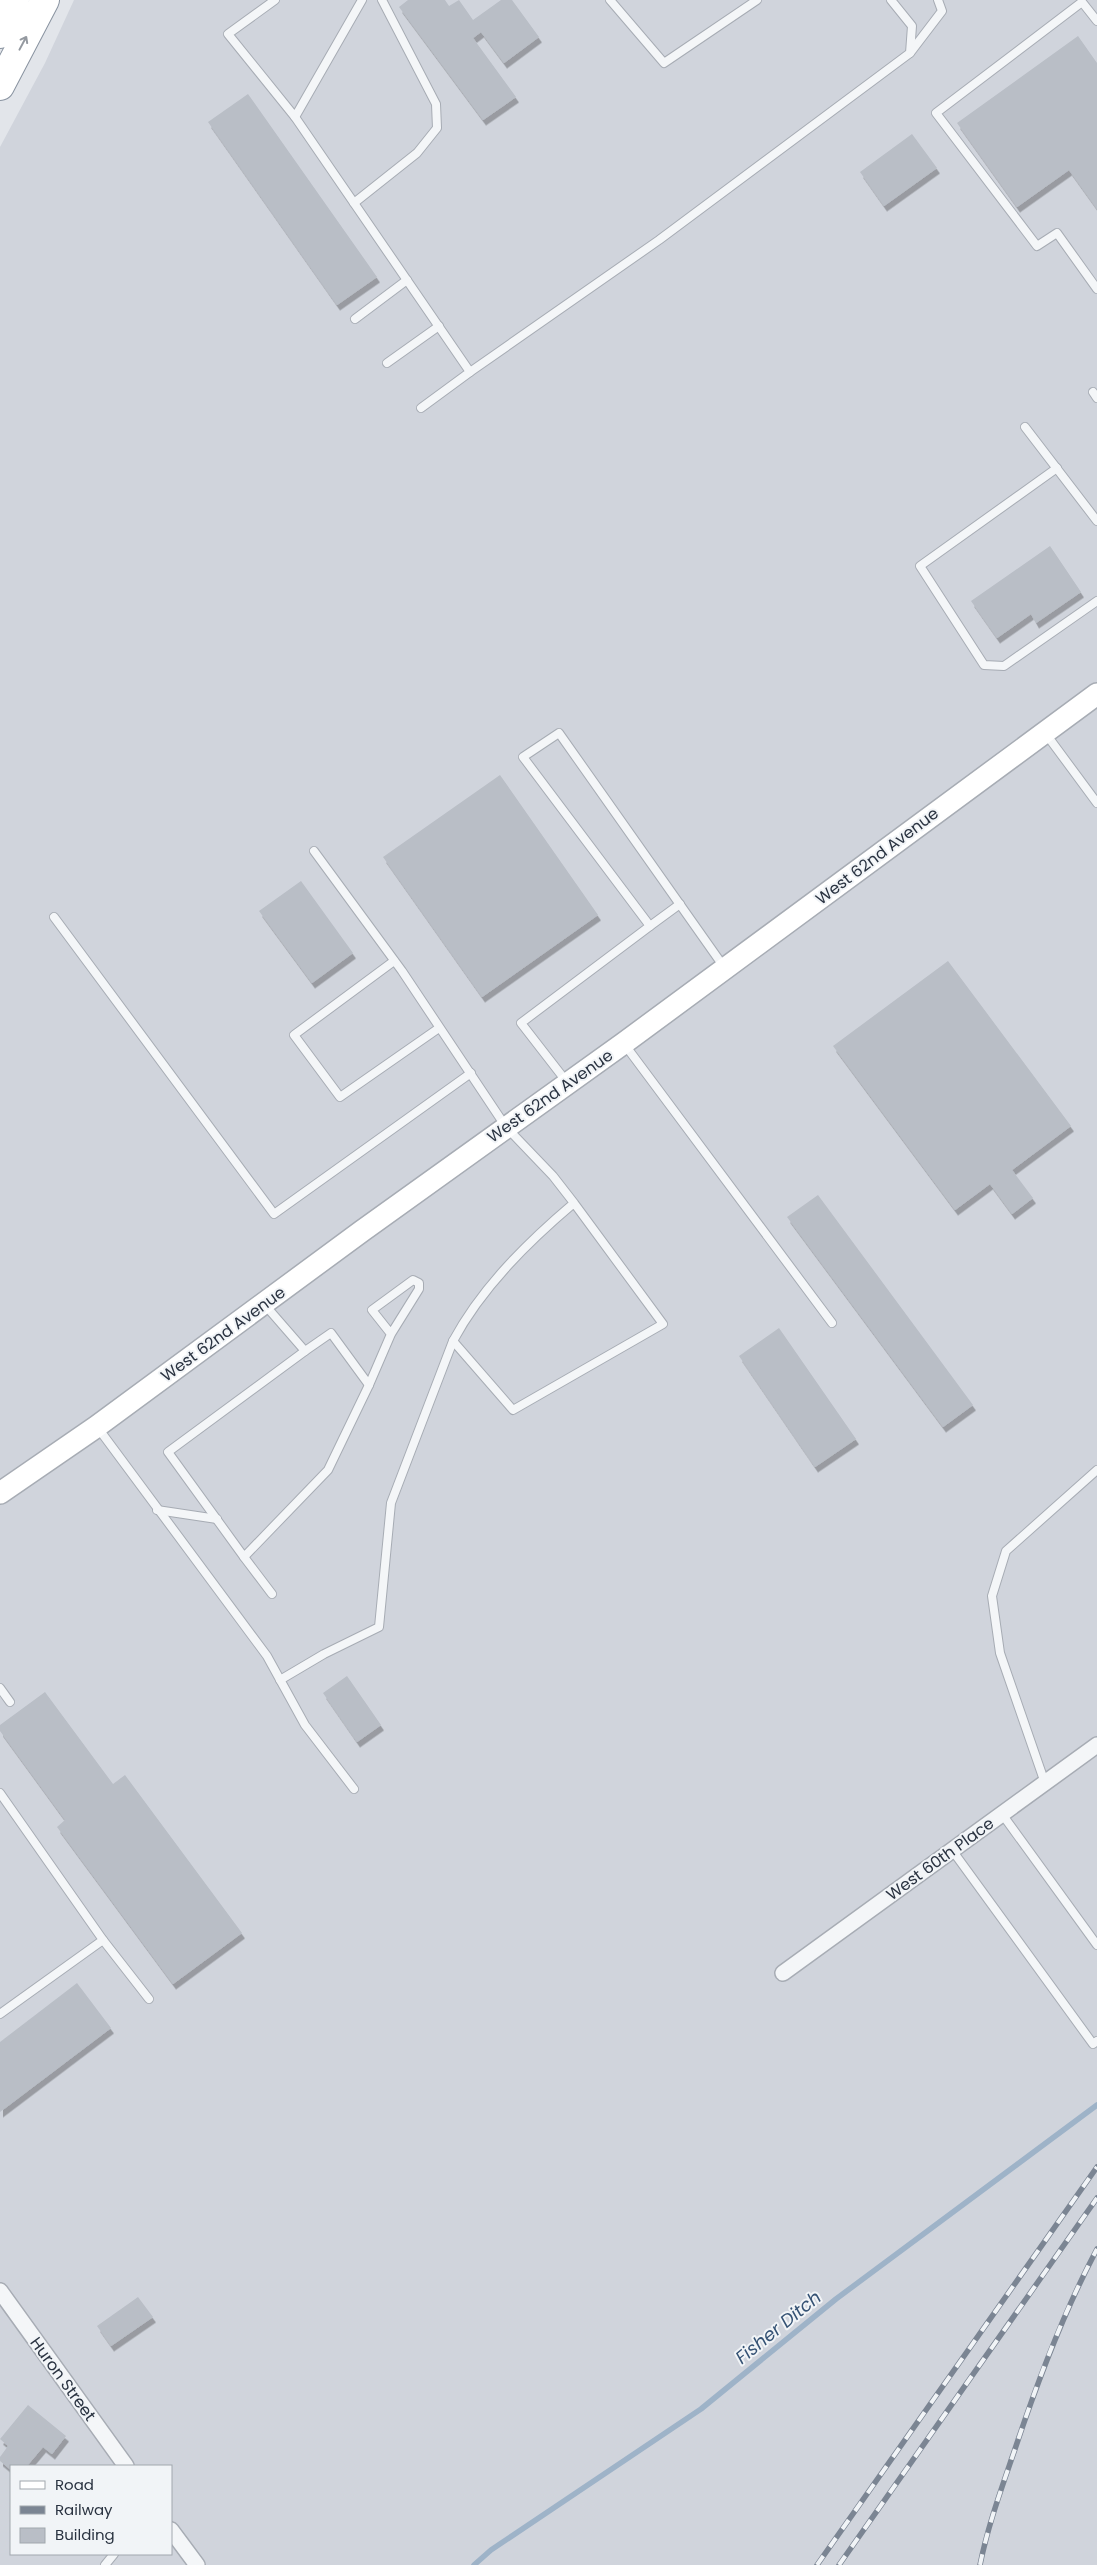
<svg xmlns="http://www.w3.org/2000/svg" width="1097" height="2565" viewBox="0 0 1097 2565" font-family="Poppins,sans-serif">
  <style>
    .built { fill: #d0d4dc; fill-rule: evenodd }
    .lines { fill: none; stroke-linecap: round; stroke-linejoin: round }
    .stream { stroke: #9eb3c8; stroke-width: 5.5 }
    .building { fill: #b9bec6; filter: url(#shadow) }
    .lane-casing { stroke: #a7acb4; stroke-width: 10 }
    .street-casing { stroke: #a7acb4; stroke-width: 18 }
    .secondary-casing { stroke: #a7acb4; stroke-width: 24 }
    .highway-casing { stroke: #8993a0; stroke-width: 30 }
    .lane { stroke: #f4f6f8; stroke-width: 8 }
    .street { stroke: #f4f6f8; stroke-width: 15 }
    .secondary { stroke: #fff; stroke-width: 21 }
    .highway { stroke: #fff; stroke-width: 28 }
    .rail-casing { stroke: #7b8593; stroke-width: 5.5 }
    .rail { stroke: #f1f4f7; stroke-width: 4; stroke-dasharray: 11; stroke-linecap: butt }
    .oneway { stroke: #9499a0 }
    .labels { text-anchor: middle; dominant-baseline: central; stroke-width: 4; stroke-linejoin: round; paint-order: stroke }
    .street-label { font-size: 16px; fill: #2a3341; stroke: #f1f4f7 }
    .water-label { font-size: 18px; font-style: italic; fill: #355274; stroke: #f1f4f7 }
  </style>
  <defs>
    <filter id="shadow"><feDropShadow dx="3" dy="5.5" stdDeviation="0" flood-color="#0004"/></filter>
  </defs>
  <rect width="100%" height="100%" fill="#e2e5ea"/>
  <!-- built -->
  <path class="built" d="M74,0H1097V2565H0V147L45,63ZM11,2466H171V2554H11Z"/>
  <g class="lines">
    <!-- stream -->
    <path class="stream" d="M474,2565L491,2550L701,2409L836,2299L1097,2105"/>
  </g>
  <!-- building -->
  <g class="building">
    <path d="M408,0H445L449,6L459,0L473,20L501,0H512L539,37L504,63L481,32L473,38L516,97L483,120L399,7Z"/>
    <path d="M1078,36L1097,63V209L1069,170L1017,207L957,123Z"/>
    <path d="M248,94L377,277L337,305L208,122Z"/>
    <path d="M912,134L937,168L884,206L860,172Z"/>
    <path d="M1050,546L1081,592L1036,623L1031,614L997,638L971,601Z"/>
    <path d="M500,775L598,915L482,997L383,857Z"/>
    <path d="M301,881L353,953L312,983L259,911Z"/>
    <path d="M948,961L1071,1126L1012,1170L1033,1198L1012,1214L990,1184L955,1210L833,1046Z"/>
    <path d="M818,1195L973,1405L943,1427L787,1217Z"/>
    <path d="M779,1328L856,1439L815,1467L739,1356Z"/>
    <path d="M347,1676L381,1725L357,1742L323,1693Z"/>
    <path d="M45,1692L113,1784L125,1775L242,1933L173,1984L57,1827L65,1820L0,1731V1725Z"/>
    <path d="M77,1983L111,2028L0,2112V2042Z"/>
    <path d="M138,2297L153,2317L111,2346L97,2326Z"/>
    <path d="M28,2405L66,2436L52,2454L43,2447L27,2466H11V2470L0,2461V2457L8,2446L0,2439Z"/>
  </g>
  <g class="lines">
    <defs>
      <g id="lane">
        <path d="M275,0L228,34L295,117L362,0"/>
        <path d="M610,0L664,63L757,0"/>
        <path d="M1097,21L1082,2L936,113L1037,246L1057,233L1097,289"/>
        <path d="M910,53L942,11L938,0"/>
        <path d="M295,117L470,372L421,408"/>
        <path d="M354,203L417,153L437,128L436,104L382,0"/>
        <path d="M355,319L407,280"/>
        <path d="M387,363L439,326"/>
        <path d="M470,372L659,240L910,53L912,26L891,0"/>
        <path d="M1093,392L1097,398"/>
        <path d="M1025,427L1097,521"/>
        <path d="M1057,468L920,566L984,665L1004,666L1097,601"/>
        <path d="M1046,734L1097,803"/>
        <path d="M314,851L402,971L506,1127L553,1176L574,1203C528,1242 482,1287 453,1341L513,1410L663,1324L574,1203"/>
        <path d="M54,917L274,1214L471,1073"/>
        <path d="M650,926L680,904"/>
        <path d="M394,961L294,1035L340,1097L439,1028"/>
        <path d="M625,1045L832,1323"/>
        <path d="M566,1081L521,1023L650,926L523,757L559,733L724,967"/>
        <path d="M265,1305L305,1351L331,1333L369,1385L391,1334L419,1289V1283L413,1280L372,1310L391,1334"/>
        <path d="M305,1351L168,1452L244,1557L328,1470L369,1385"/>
        <path d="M98,1428L267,1656L305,1725L354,1789"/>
        <path d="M157,1510L217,1519"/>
        <path d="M244,1557L272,1594"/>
        <path d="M280,1680L324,1654L379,1627L391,1503L453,1341"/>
        <path d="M0,1688L10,1702"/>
        <path d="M1045,1783L1000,1653L992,1596L1006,1551L1097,1470"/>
        <path d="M0,1793L103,1940L0,2014"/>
        <path d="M1002,1814L1097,1945"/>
        <path d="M952,1850L1093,2044L1097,2041"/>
        <path d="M103,1940L149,1999"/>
        <path d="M105,2565L114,2554"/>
      </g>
      <g id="street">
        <path d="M783,1973L1097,1745"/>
        <path d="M0,2291L126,2466"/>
        <path d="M171,2530L197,2565"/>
      </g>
      <path id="secondary" d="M0,1493L96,1427L362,1231L624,1043L1097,694"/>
      <g id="highway">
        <path d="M0,34L15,0"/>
        <path d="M0,86L45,0"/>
      </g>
    </defs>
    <!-- lane casing -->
    <use href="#lane" class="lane-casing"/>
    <!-- street casing -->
    <use href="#street" class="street-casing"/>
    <!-- secondary casing -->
    <use href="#secondary" class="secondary-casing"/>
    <!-- highway casing -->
    <use href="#highway" class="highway-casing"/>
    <!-- lane -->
    <use href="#lane" class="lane"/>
    <!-- street -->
    <use href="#street" class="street"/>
    <!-- secondary -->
    <use href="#secondary" class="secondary"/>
    <!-- highway -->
    <use href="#highway" class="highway"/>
    <defs>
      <g id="rail">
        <path d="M817,2565L1097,2167"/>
        <path d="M839,2565L1097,2198"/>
        <path d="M980,2565C988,2525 1002,2487 1015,2449C1038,2380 1063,2313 1097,2249"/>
      </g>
    </defs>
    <!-- rail casing -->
    <use href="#rail" class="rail-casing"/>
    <!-- rail -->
    <use href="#rail" class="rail"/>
  </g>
  <!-- one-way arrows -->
  <defs><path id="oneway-shaft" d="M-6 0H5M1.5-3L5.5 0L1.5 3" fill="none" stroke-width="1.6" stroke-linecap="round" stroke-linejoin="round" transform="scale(1.25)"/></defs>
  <use class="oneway" href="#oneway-shaft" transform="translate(23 43) rotate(-62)"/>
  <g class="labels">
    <!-- street labels -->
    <g class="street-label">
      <text transform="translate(877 856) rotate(-37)">West 62nd Avenue</text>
      <text transform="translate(550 1096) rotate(-35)">West 62nd Avenue</text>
      <text transform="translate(223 1334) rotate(-36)">West 62nd Avenue</text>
      <text transform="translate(940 1859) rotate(-36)">West 60th Place</text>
      <text transform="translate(63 2379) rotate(54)">Huron Street</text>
    </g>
    <!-- water labels -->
    <g class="water-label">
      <text transform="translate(778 2327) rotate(-39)">Fisher Ditch</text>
    </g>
  </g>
  <!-- legend -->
  <rect x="10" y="2465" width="162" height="90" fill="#f1f4f7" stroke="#a1a7ae"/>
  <rect x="20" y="2481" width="25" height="8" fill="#ffffff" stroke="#a1a7ae"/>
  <text x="55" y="2490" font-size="15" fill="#2a3341">Road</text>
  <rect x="20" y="2506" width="25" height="8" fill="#7b8593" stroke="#a1a7ae"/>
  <text x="55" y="2515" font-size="15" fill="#2a3341">Railway</text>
  <rect x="20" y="2528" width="25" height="15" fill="#b9bec6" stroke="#a1a7ae"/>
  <text x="55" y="2540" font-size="15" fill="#2a3341">Building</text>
</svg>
